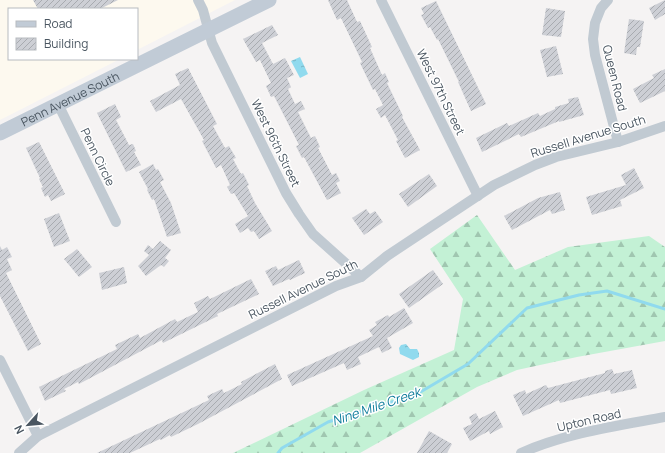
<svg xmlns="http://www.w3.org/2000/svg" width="665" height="453" viewBox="0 0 665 453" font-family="Manrope,sans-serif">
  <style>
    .commercial { fill: #fdf9ef }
    .forest { fill: url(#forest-firs) }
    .water { fill: url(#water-ripples) }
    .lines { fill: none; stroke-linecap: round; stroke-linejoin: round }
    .stream { stroke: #90daee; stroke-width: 3 }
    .building { fill: url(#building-hatch) }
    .street { stroke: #c1cad2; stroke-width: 10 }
    .secondary { stroke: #c1cbd6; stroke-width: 15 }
    .labels { text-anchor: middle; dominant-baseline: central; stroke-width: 3; stroke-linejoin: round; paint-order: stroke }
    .street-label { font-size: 12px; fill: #4a5661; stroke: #fff }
    .water-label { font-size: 13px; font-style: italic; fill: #0c7c9b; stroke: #fff }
  </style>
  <defs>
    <pattern id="forest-firs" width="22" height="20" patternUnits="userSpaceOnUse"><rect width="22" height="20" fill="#c3f1d5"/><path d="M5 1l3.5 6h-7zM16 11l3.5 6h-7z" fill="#a0c6b0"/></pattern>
    <pattern id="water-ripples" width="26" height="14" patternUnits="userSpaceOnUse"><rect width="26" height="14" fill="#90daee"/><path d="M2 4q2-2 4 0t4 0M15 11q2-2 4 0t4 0" fill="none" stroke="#78b4c4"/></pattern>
    <pattern id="building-hatch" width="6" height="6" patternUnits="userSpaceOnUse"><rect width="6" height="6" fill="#cdcfd5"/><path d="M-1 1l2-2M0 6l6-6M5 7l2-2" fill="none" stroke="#a8abb0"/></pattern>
  </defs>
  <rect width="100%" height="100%" fill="#f5f3f3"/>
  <!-- commercial -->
  <path class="commercial" d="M0,0H235L137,50V9H9V59H120L0,120Z"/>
  <!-- forest -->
  <path class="forest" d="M477,215L515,270L568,247L649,236L665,247V341L577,357L517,370L477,387L360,453H233L364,390L454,350L463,299L430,249Z"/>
  <!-- water -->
  <g class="water">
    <path d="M300,57L308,74L300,78L291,61Z"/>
    <path d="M406,344L410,349H417L419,353V357L413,360L400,354L399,348L401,345Z"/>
  </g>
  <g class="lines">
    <!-- stream -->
    <path class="stream" d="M278,453L282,448L328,422L417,394L468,364L527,308L579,295L607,291L665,309"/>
  </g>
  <!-- building -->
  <g class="building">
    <path d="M33,0H118L100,9H38Z"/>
    <path d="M328,0H347L357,22L360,21L372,47L370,48L382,75L385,73L389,82L387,83L403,116L402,117L420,150L405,158L396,141L398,140L385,115L381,118L376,109L383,105L375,89L373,90L360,63L362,62L341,18L337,20Z"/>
    <path d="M665,0V14L655,20L649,8Z"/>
    <path d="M436,1L486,104L471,111L458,82H459L438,39L437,40L430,27L428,28L421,15L424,14L421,8Z"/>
    <path d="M546,8L565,11L561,37L542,35Z"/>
    <path d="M629,19L644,21L640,47H637L636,55L624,53Z"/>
    <path d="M272,25L278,35L262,43L273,64L285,58L294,75L287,78L291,87L288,89L295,104L301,101L305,109L298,112L311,138L315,136L320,147L318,148L332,175L336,173L340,181L336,183L341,193L327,200L304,157L302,158L296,146L299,145L274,96L271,97L266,86L271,83L260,60L256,62L243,39Z"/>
    <path d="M556,46L563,74L547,77L540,50Z"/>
    <path d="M188,68L217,124L213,126L225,148L229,146L236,158L233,159L241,174L243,173L249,185L247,186L255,203L272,231L259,239L254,231L251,232L248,228L240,233L235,224L248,216L234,193L231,194L227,187L230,185L221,165L216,168L202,141L204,140L181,99L156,112L150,101L180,85L175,74Z"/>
    <path d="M665,69V91L640,103L633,89L654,78L652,75Z"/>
    <path d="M578,97L584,115L559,122V121L521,137L519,134L482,152L476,138L507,123L509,126L538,113L540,116L555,109V107L569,103L568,99Z"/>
    <path d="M115,104L121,117L116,120L129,145L133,144L136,151L134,152L141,165L126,172L97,113Z"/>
    <path d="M39,142L65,194L51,201L48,195L45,197L41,188L43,187L39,179L40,178L26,148Z"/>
    <path d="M153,164L156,170L158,169L164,180L160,182L171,203L181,233L167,237L154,199L152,200L147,190L148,189L139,172Z"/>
    <path d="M634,168L644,188L620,200L622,206L592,215L586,197L626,185L621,175Z"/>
    <path d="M429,174L437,186L408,207L399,194Z"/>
    <path d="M560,192L565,210L552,214L550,210L512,230L504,216L538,198Z"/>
    <path d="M366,209L370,214L375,211L383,222L364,235L352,218Z"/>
    <path d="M59,213L70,241L54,247L44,219Z"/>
    <path d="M160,241L171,250L165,258L169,261L164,267L161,265L146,276L138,266L149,255L144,251L148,245L153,249Z"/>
    <path d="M0,246L2,250L7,247L12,257L7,259L12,270L6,273L41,344L28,351L0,296Z"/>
    <path d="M77,249L92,267L79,277L64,259Z"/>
    <path d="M299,260L305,273L290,280L289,279L273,286L265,271L276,266L278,270Z"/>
    <path d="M124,267L127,283L102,290L99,273Z"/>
    <path d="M433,270L443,284L409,308L399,294Z"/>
    <path d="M251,279L259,294L217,314L218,316L163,343L162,340L79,384L78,382L64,389L66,391L45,401L39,387L117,349L115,345L138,334L140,338L175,319L177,322L198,312L194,303L208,296L210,299Z"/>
    <path d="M404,308L413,323L387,338L392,348L382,353L379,347L358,357L361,364L347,370L344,363L292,386L287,375L373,336L369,330L377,325L375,322L388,315L389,317Z"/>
    <path d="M275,364L282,379L198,424L171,437L170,435L161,440L160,439L130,453H97L209,400L207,396L222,389L224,393L242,384L241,382Z"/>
    <path d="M612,369L614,374L632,370L637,388L611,394L610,390L560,403L559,400L523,416L513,395L525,390L526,394L546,385L548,388L605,373V371Z"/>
    <path d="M495,411L503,427L490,434L489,431L470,441L463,428L472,424L469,417L476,413L479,419Z"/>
    <path d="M429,431L452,444L447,453H417Z"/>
  </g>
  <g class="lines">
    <!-- street -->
    <g class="street">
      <path d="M198,0L203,10L212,43L286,193L299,214L313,234L361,277"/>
      <path d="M381,0L478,196"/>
      <path d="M608,0L601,8L595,23L593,39L595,55L618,142"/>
      <path d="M58,104L116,222"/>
      <path d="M0,360L38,436"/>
      <path d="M19,453L38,436L336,286L361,277L387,256L494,185L535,165L556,157L618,142L665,126"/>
      <path d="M521,453C566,433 617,426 665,417"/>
    </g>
    <!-- secondary -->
    <path class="secondary" id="s1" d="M0,133L269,0"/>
  </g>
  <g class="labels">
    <!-- street labels -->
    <g class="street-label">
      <text transform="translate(615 78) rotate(76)">Queen Road</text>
      <text transform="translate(441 92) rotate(64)">West 97th Street</text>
      <text stroke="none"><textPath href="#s1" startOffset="78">Penn Avenue South</textPath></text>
      <text transform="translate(588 136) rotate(-17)">Russell Avenue South</text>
      <text transform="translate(276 143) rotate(64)">West 96th Street</text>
      <text transform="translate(98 157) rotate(64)">Penn Circle</text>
      <text transform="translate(303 289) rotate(-26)">Russell Avenue South</text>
      <text transform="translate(589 420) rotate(-13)">Upton Road</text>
    </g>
    <!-- water labels -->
    <g class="water-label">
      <text transform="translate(376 406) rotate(-19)">Nine Mile Creek</text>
    </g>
  </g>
  <!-- legend -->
  <rect x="8" y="8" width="130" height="52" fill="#ffffff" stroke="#b7bbc0"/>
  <rect x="16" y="21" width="20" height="6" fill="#c1cbd6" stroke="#b7bbc0"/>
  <text x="44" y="28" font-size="12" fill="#4a5661">Road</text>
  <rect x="16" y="38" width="20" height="12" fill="url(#building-hatch)" stroke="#b7bbc0"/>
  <text x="44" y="48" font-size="12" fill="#4a5661">Building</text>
  <!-- north arrow -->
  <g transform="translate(28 425) rotate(243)" stroke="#ffffff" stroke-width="3" paint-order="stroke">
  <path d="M0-3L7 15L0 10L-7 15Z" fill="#4a5661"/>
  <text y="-6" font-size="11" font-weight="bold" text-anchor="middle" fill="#4a5661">N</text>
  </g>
</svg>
